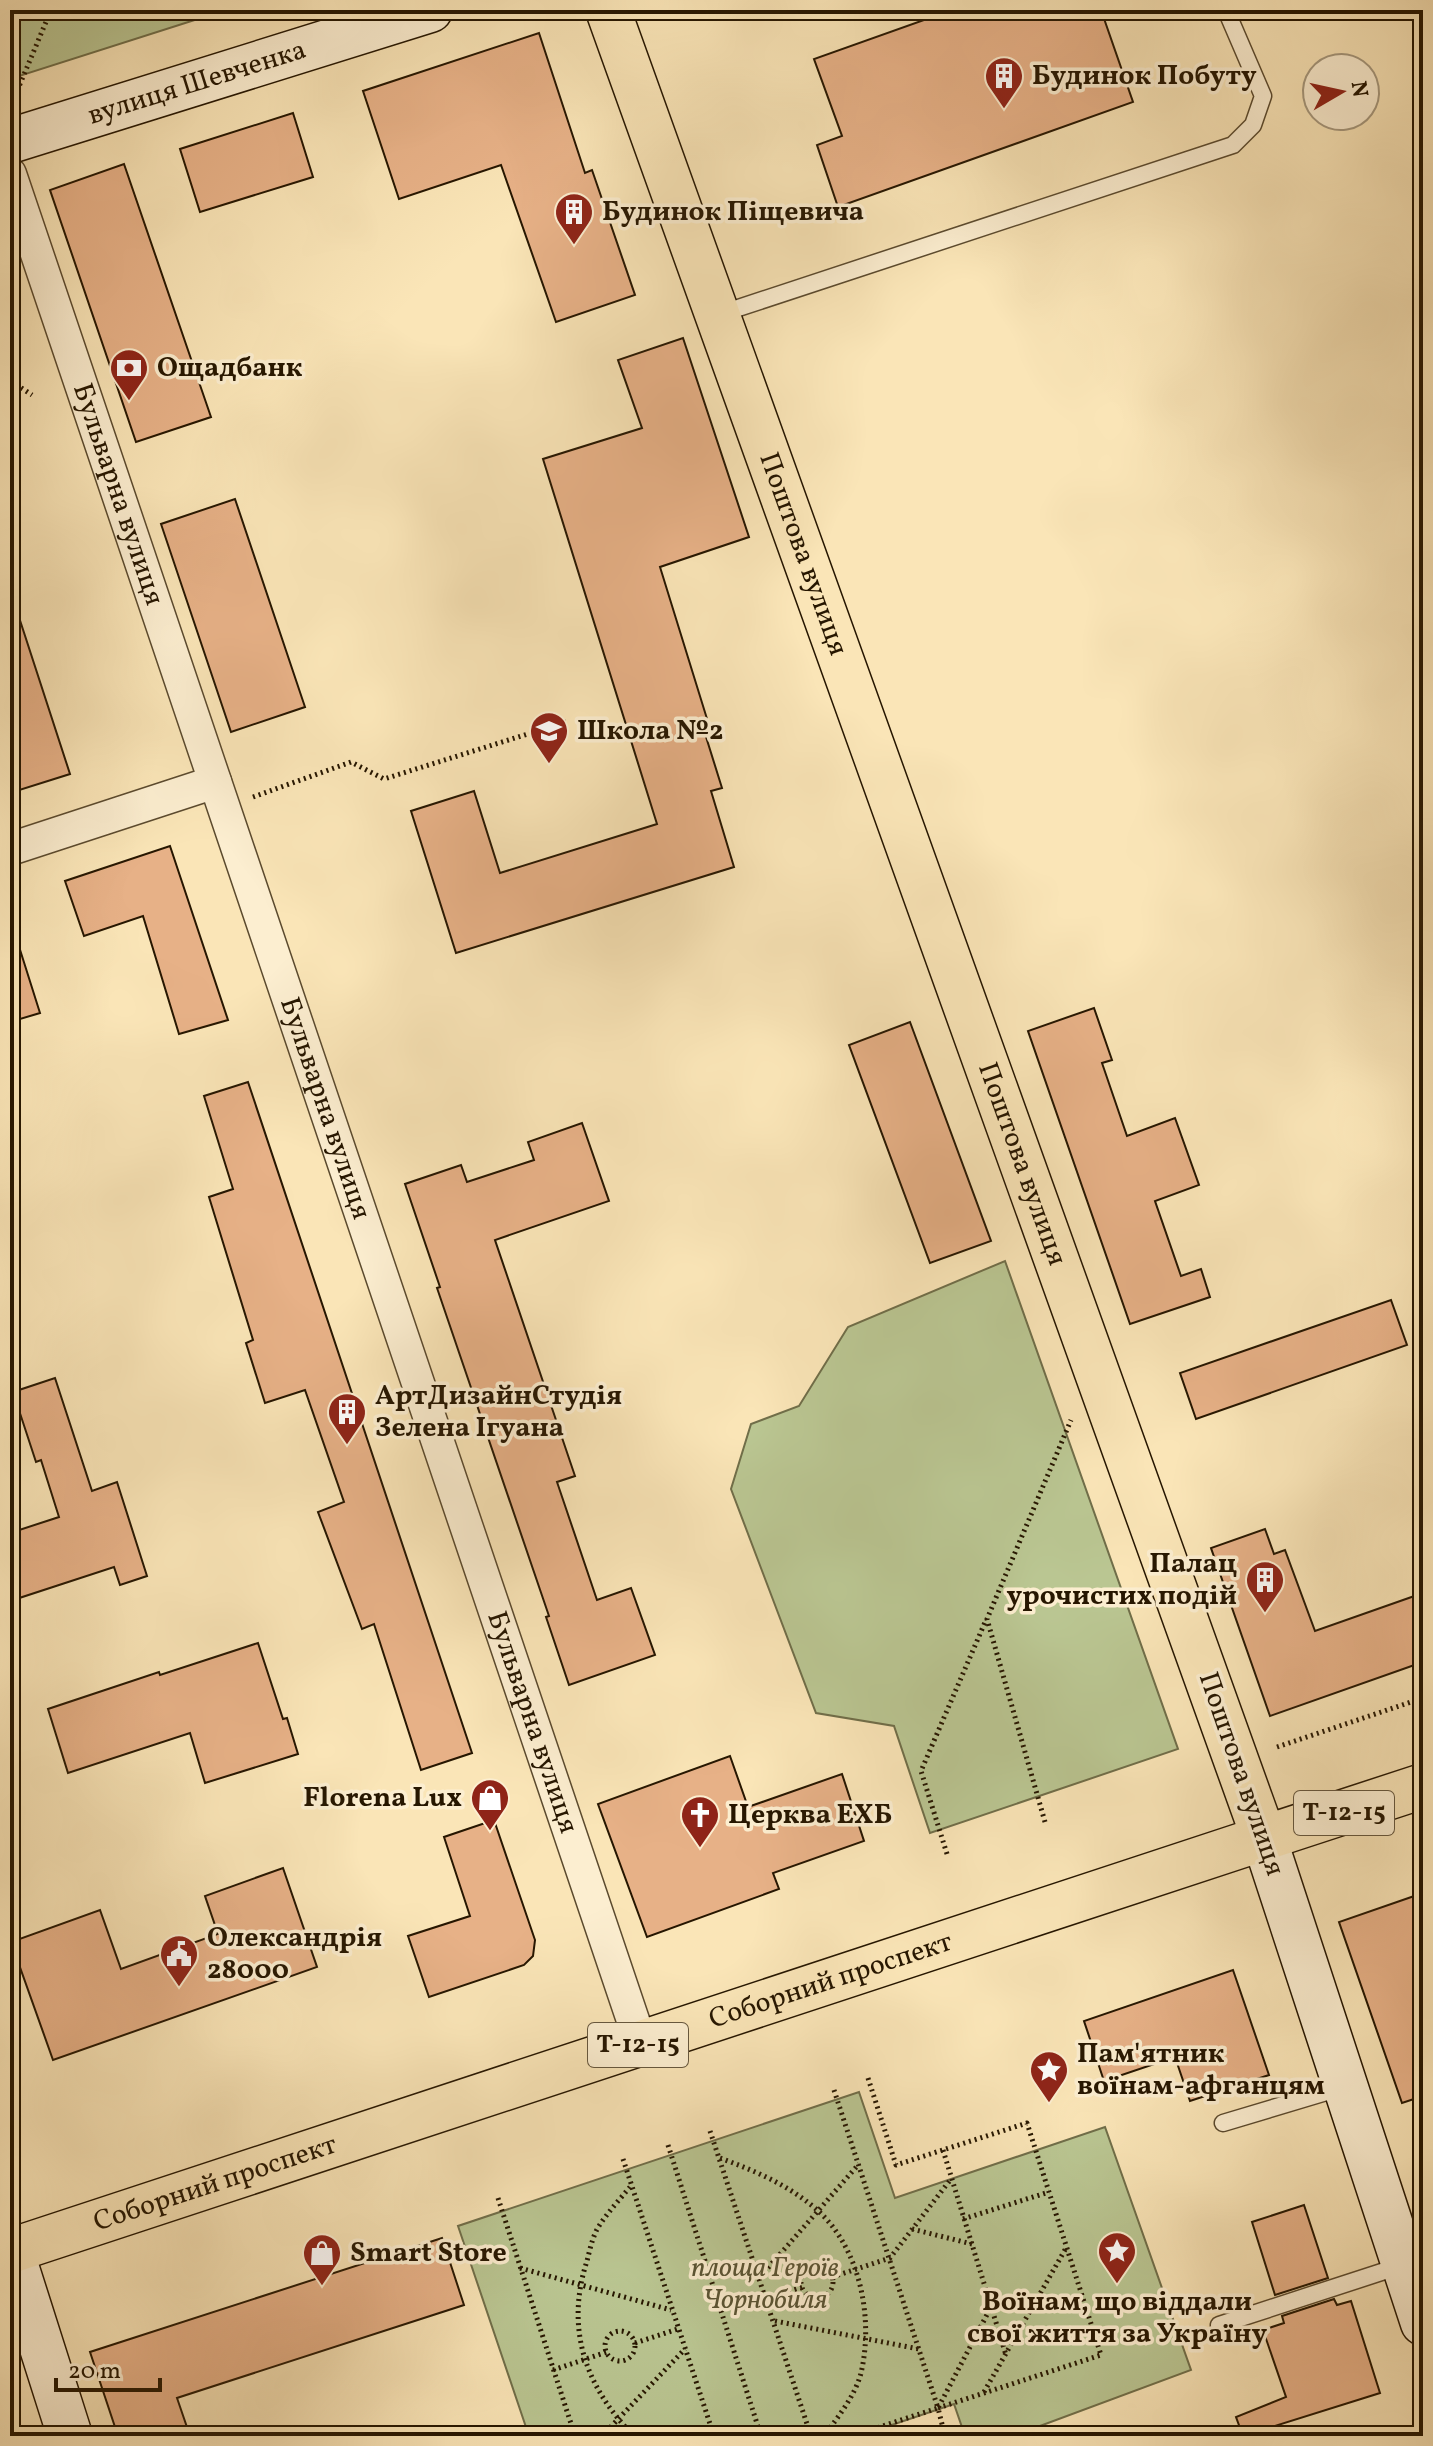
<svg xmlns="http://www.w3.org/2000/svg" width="1433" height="2446" viewBox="0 0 1433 2446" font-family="Vollkorn,serif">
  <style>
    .green { fill: #bac692; stroke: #706e49; stroke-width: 2 }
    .building { fill: #e7b187; stroke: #261600; stroke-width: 2 }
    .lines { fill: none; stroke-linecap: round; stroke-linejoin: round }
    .lane-casing { stroke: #5b4a2e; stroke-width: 19 }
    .street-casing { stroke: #5b4a2e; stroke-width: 35 }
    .secondary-casing { stroke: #261600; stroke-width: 47 }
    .primary-casing { stroke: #261600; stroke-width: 47 }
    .highway-casing { stroke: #261600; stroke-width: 47 }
    .path { stroke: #261600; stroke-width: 5; stroke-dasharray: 2 4; stroke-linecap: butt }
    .lane { stroke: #fceed0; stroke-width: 16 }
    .street { stroke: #fceed0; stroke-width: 32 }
    .secondary { stroke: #fceed0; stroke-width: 44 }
    .primary { stroke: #fae5b7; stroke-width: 44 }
    .highway { stroke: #fae5b7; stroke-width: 44 }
    .labels { text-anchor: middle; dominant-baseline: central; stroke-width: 7; stroke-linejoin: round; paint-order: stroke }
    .shield { fill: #fceed0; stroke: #66573e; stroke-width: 2 }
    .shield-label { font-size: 26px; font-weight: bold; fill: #261600 }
    .poi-label { font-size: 28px; font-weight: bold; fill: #261600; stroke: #fceed0; text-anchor: start }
    .street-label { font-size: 28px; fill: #261600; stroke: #fceed0 }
    .park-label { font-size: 28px; font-style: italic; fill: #5a5433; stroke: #fceed0 }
  </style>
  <rect width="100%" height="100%" fill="#fae5b7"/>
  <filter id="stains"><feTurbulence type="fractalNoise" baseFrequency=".0025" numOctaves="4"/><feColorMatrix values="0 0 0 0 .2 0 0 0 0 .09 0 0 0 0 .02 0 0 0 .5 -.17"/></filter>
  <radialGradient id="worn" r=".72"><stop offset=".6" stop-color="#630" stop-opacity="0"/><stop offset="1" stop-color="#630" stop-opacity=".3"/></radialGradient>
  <!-- green -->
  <g class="green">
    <path d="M10,10H226L10,79Z"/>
    <path d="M1005,1261L1178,1749L930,1833L894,1726L816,1713L731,1489L751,1424L799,1406L848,1327Z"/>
    <path d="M859,2092L895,2198L1105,2127L1191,2370L1013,2436C993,2436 985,2425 963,2430L954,2404L859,2436H529L458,2226Z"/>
  </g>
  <!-- building -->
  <g class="building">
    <path d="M952,10H1101L1133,102L838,207L817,145L842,136L814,59Z"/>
    <path d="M539,33L585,173L592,170L635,295L556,322L501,165L399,199L363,91Z"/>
    <path d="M293,113L313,177L200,212L180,149Z"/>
    <path d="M124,164L211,417L136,442L50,190Z"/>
    <path d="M683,338L749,537L660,567L708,722L702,724L722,788L711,791L734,867L456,953L411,811L474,791L500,873L657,824L543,459L642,428L618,360Z"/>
    <path d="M235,499L305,707L231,732L161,524Z"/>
    <path d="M10,605H15L70,774L10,793Z"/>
    <path d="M170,846L228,1020L179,1034L143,916L84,936L65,881Z"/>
    <path d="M16,937L40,1013L10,1022V938Z"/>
    <path d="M1094,1008L1112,1060L1102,1063L1127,1136L1175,1118L1199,1185L1155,1201L1181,1276L1201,1269L1210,1297L1130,1324L1028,1031Z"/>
    <path d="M910,1022L991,1241L930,1263L849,1045Z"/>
    <path d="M248,1082L472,1753L421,1770L374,1624L362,1629L318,1512L344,1502L305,1390L265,1403L246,1343L253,1340L209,1197L233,1189L204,1096Z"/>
    <path d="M582,1123L609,1201L495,1240L575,1476L557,1482L597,1600L631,1588L655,1655L569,1685L546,1617L549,1616L437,1288L440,1287L405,1184L461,1165L467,1182L534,1160L528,1142Z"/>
    <path d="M1391,1300L1407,1345L1196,1419L1180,1373Z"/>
    <path d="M55,1378L92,1491L117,1482L147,1576L120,1585L114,1567L10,1601V1533L59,1517L41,1460L36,1462L13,1392Z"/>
    <path d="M1265,1529L1274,1554L1285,1550L1315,1631L1423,1593V1662L1270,1716L1211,1548Z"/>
    <path d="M258,1643L283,1719L287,1718L298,1754L205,1783L190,1733L68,1773L48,1709L159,1672L160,1675Z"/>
    <path d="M730,1756L748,1807L842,1774L864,1841L773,1873L779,1889L647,1937L598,1804Z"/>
    <path d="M494,1820L535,1940L533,1956L524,1965L429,1997L408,1936L470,1916L444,1837Z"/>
    <path d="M283,1868L317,1967L53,2060L11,1942L100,1910L121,1969L218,1934L205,1896Z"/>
    <path d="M1423,1893V2096L1402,2103L1339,1922Z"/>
    <path d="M1233,1970L1269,2075L1190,2101L1175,2057L1104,2081L1084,2021Z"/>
    <path d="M1304,2205L1328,2278L1275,2295L1252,2222Z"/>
    <path d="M442,2238L464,2305L177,2398L190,2436H118L90,2352Z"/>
    <path d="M1334,2299L1337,2305L1351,2301L1380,2393L1243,2436L1236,2417L1286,2397L1263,2330L1284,2323L1282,2316Z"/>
  </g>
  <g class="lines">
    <defs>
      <g id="lane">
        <path d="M720,314L1233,145L1253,125L1263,96L1226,10"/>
        <path d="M1223,2123L1343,2087"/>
        <path d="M1219,2325L1403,2265"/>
      </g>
      <g id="street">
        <path id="s1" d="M10,174L641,2044"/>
        <path d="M10,849L215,782"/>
      </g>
      <g id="secondary">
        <path id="s2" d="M10,141L430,10"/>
        <path d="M1264,1838L1423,2323"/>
        <path d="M10,2247L70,2436"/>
      </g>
      <g id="primary">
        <path id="s3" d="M10,2251L1264,1838"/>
      </g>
      <g id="highway">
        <path id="s4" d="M608,10L1264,1838L1423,1786"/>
      </g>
    </defs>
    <!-- lane casing -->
    <use href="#lane" class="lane-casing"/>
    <!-- street casing -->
    <use href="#street" class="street-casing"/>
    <!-- secondary casing -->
    <use href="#secondary" class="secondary-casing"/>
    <!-- primary casing -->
    <use href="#primary" class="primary-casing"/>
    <!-- highway casing -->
    <use href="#highway" class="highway-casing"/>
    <!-- path -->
    <g class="path">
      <path d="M15,96L51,10"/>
      <path d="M10,384L17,385L32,395"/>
      <path d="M253,797L351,762L384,779L566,722"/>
      <path d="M1277,1747L1423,1698"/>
      <path d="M1045,1822L987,1619L1071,1420"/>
      <path d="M947,1854L921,1771L986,1620"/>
      <path d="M868,2078L896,2165L1027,2123L1101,2355L938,2408"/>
      <path d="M834,2090L938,2408L852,2436"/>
      <path d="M710,2131L811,2436"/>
      <path d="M668,2145L761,2436"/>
      <path d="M943,2150L1006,2355"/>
      <path d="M720,2158C755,2171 787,2184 816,2209C860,2247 874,2318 861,2373C855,2396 838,2417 824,2436"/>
      <path d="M623,2159L714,2436"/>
      <path d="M630,2187C620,2199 608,2212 599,2226C593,2235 590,2249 587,2261C565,2328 585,2387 634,2436"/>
      <path d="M498,2198L575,2436"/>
      <path d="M963,2219L1049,2192"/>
      <path d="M912,2229L972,2244"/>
      <circle cx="817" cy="2282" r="16"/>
      <path d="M520,2268L671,2310"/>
      <path d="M760,2277L859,2164"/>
      <path d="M832,2277L890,2258L951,2179"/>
      <path d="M766,2299L803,2287"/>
      <path d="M775,2321L919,2349"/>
      <circle cx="620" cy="2346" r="15"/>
      <path d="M635,2343L678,2329"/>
      <path d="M553,2370L607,2352"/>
      <path d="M984,2392L1066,2248"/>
      <path d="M602,2436L685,2349"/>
      <path d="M945,2436L938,2408L991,2307"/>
    </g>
    <!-- lane -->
    <use href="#lane" class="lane"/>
    <!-- street -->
    <use href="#street" class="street"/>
    <!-- secondary -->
    <use href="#secondary" class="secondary"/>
    <!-- primary -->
    <use href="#primary" class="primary"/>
    <!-- highway -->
    <use href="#highway" class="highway"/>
  </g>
  <!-- icons -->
  <defs>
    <symbol id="building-pin" viewBox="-11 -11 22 30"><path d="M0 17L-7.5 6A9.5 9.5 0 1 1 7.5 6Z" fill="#8f2418" stroke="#fceed0"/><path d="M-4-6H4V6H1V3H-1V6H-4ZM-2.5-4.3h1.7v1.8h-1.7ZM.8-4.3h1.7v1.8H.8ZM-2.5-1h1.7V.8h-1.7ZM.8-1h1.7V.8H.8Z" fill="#fff"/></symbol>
    <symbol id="bank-pin" viewBox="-11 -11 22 30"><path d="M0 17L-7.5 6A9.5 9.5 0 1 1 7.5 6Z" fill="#8f2418" stroke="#fceed0"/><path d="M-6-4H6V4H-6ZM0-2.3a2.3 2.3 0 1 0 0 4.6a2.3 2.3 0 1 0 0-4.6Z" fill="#fff"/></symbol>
    <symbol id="school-pin" viewBox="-11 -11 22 30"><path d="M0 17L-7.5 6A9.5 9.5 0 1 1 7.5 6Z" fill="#8f2418" stroke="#fceed0"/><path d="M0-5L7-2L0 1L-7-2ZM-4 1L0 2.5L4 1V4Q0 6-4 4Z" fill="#fff"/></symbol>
    <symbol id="shop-pin" viewBox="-11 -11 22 30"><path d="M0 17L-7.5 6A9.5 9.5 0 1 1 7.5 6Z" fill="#8f2418" stroke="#fceed0"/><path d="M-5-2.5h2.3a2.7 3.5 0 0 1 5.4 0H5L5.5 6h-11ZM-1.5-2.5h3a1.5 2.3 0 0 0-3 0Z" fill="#fff"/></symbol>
    <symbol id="church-pin" viewBox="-11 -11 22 30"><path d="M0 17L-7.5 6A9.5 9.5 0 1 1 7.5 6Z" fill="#8f2418" stroke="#fceed0"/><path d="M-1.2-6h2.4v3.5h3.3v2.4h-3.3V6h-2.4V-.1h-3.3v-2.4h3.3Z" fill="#fff"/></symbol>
    <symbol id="civic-pin" viewBox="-11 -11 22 30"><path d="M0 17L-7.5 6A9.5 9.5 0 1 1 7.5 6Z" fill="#8f2418" stroke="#fceed0"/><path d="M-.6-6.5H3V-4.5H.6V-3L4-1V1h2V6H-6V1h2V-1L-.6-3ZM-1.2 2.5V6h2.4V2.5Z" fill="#fff"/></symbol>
    <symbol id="sight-pin" viewBox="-11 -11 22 30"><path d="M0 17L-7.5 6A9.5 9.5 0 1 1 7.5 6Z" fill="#8f2418" stroke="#fceed0"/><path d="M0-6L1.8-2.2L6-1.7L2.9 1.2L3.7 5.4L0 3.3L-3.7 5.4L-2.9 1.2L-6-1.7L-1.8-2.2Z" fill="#fff"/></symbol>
  </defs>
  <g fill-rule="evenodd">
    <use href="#building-pin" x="982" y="54" width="44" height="60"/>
    <use href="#building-pin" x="552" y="190" width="44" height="60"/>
    <use href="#bank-pin" x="107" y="346" width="44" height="60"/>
    <use href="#school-pin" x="527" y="709" width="44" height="60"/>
    <use href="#building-pin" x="325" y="1390" width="44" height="60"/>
    <use href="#building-pin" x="1243" y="1558" width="44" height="60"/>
    <use href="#shop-pin" x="468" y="1776" width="44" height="60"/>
    <use href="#church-pin" x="678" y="1793" width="44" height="60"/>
    <use href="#civic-pin" x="157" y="1932" width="44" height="60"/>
    <use href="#sight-pin" x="1027" y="2048" width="44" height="60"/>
    <use href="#sight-pin" x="1095" y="2229" width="44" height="60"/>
    <use href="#shop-pin" x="300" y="2231" width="44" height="60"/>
  </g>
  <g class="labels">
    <!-- shield labels -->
    <g class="shield">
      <rect x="1294" y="1791" width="100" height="44" rx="6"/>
      <rect x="588" y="2023" width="100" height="44" rx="6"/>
    </g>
    <g class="shield-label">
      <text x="1344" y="1813">Т-12-15</text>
      <text x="638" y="2045">Т-12-15</text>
    </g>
    <!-- poi labels -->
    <g class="poi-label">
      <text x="1032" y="76">Будинок Побуту</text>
      <text x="602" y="212">Будинок Піщевича</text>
      <text x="157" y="368">Ощадбанк</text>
      <text x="577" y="731">Школа №2</text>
      <text x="375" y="1396">АртДизайнСтудія<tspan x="375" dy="32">Зелена Ігуана</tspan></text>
      <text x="1237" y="1564" text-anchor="end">Палац<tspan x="1237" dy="32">урочистих подій</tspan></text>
      <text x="462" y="1798" text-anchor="end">Florena Lux</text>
      <text x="728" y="1815">Церква ЕХБ</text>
      <text x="207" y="1938">Олександрія<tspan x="207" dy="32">28000</tspan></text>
      <text x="1077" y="2054">Пам'ятник<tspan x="1077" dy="32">воїнам-афганцям</tspan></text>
      <text x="350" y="2253">Smart Store</text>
      <text x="1117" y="2302" text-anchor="middle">Воїнам, що віддали<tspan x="1117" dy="32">свої життя за Україну</tspan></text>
    </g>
    <!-- street labels -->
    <g class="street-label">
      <text stroke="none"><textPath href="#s2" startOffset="196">вулиця Шевченка</textPath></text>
      <text stroke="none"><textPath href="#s1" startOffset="338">Бульварна вулиця</textPath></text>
      <text stroke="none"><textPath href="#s4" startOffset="578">Поштова вулиця</textPath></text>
      <text stroke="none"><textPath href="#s1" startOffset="986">Бульварна вулиця</textPath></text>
      <text stroke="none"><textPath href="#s4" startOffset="1226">Поштова вулиця</textPath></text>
      <text stroke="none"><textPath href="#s1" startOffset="1634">Бульварна вулиця</textPath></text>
      <text transform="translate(1241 1774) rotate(71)">Поштова вулиця</text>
      <text stroke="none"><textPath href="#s3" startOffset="864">Соборний проспект</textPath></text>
      <text stroke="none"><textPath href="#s3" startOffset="216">Соборний проспект</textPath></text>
    </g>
    <!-- park labels -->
    <g class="park-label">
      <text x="765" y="2268">площа Героїв<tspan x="765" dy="32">Чорнобиля</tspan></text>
    </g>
  </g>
  <!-- margin -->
  <rect width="1433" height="2446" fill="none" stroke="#fae5b7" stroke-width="40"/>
  <rect x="12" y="12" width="1409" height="2422" fill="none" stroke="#261600" stroke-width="4"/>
  <rect x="20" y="20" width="1393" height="2406" fill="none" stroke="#261600" stroke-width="2"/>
  <!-- north arrow -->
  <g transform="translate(1341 92) rotate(81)"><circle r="38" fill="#fceed0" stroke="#a6987d" stroke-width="2"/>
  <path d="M0-6L14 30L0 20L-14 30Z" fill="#8f2418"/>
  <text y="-12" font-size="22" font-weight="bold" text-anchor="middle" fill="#261600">N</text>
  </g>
  <!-- scale -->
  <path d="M56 2378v12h104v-12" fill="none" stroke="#261600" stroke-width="4"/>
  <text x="68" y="2378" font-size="24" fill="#261600" stroke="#fceed0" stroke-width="6" paint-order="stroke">20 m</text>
  <rect width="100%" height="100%" filter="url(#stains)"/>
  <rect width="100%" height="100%" fill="url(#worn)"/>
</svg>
